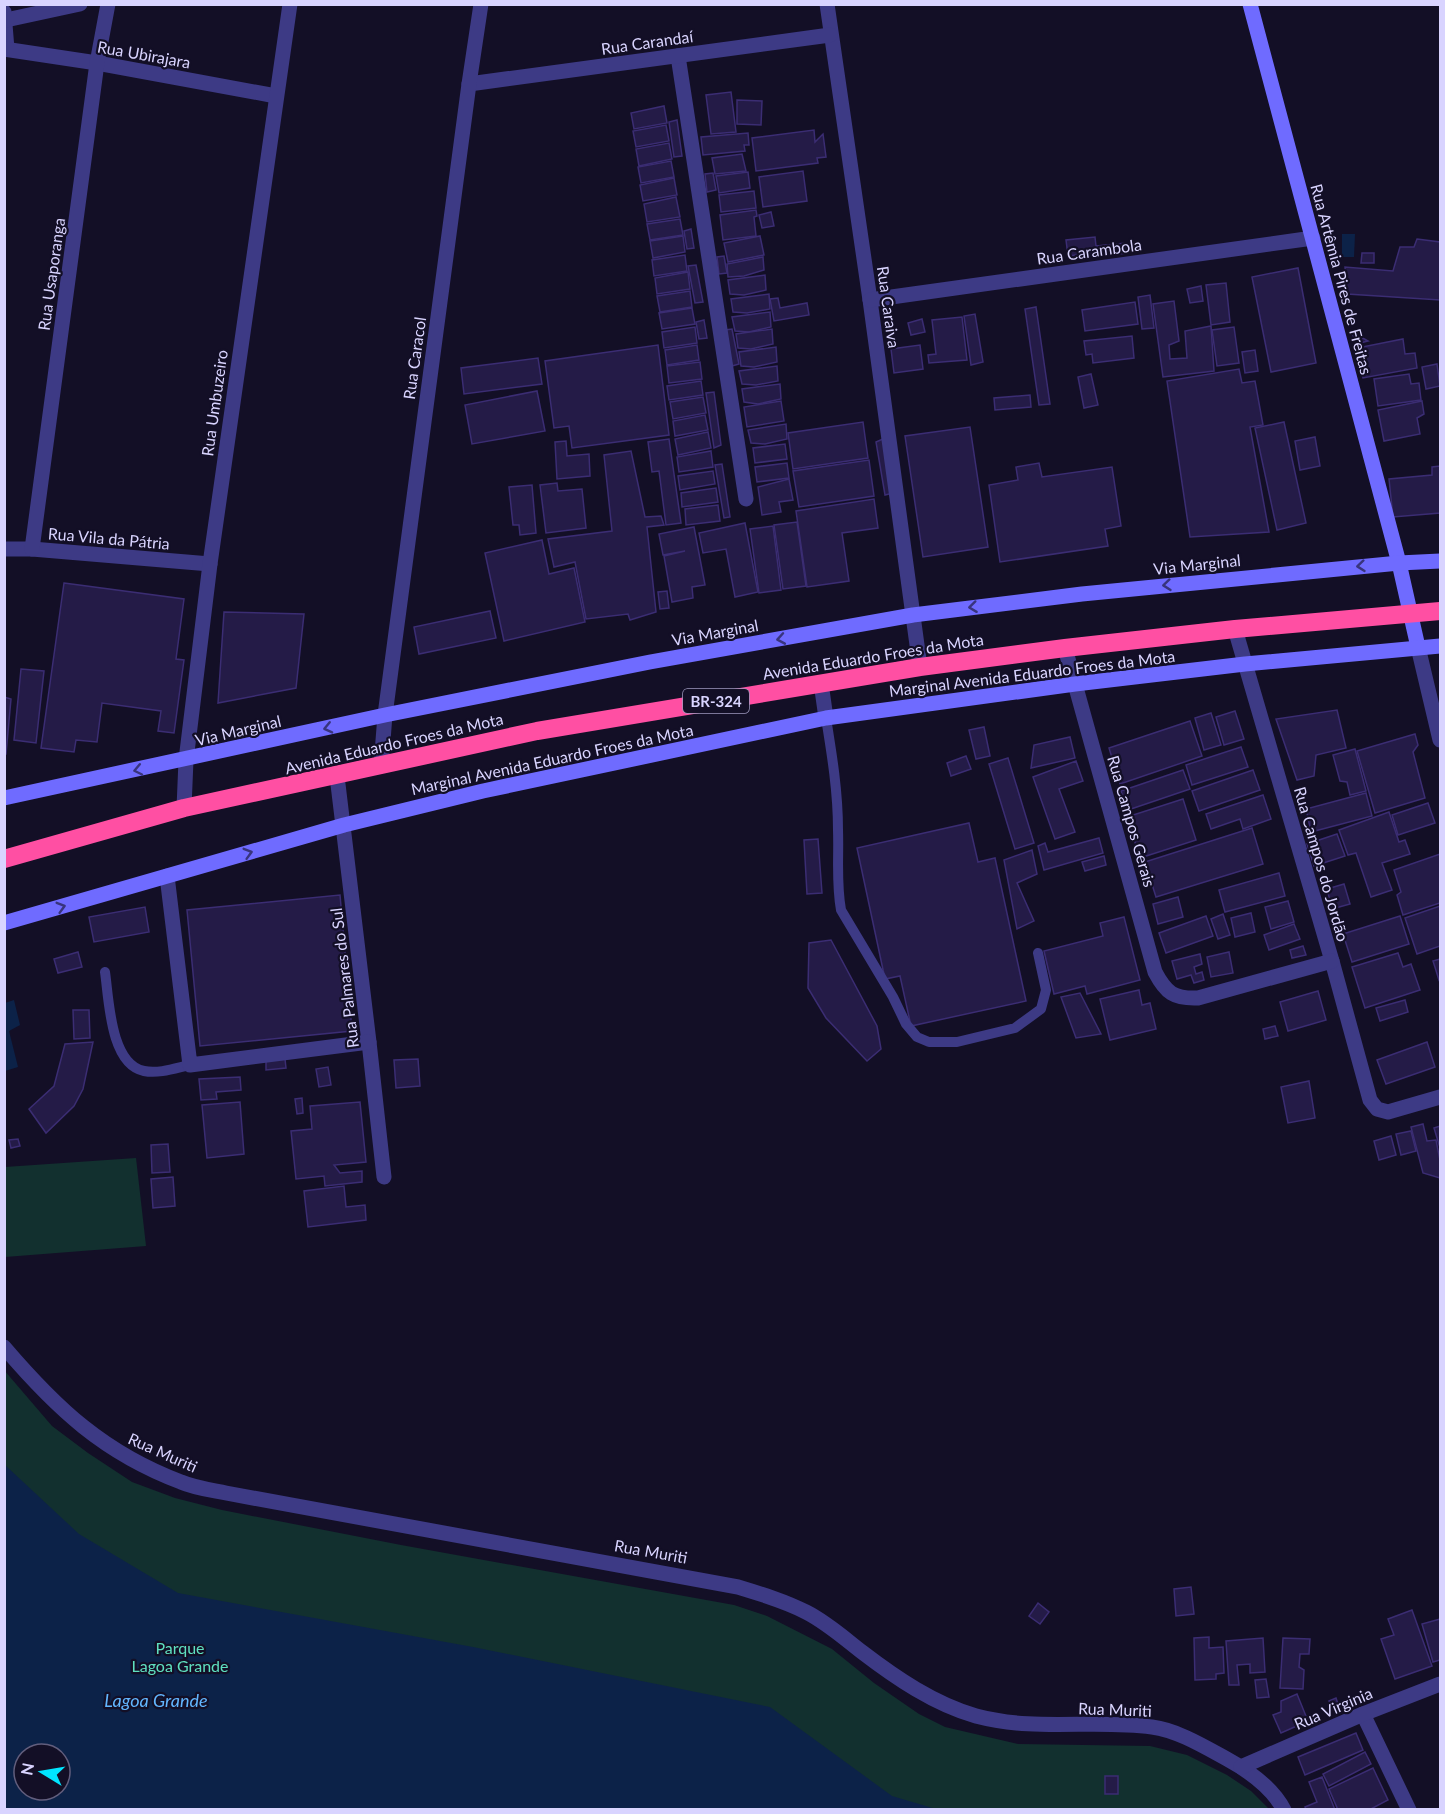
<svg xmlns="http://www.w3.org/2000/svg" width="1445" height="1814" viewBox="0 0 1445 1814" font-family="Lato,sans-serif">
  <style>
    .green { fill: #12302f; fill-rule: evenodd }
    .water { fill: #0c2248; fill-rule: evenodd }
    .building { fill: #241b47; stroke: #3b2d73; stroke-width: 1.5 }
    .lines { fill: none; stroke-linecap: round; stroke-linejoin: round }
    .lane { stroke: #3d3a85; stroke-width: 10 }
    .street { stroke: #3d3a85; stroke-width: 15 }
    .secondary { stroke: #6f6bff; stroke-width: 15 }
    .highway { stroke: #ff4fa3; stroke-width: 18 }
    .oneway { stroke: #38347d }
    .labels { text-anchor: middle; dominant-baseline: central; stroke-width: 4.5; stroke-linejoin: round; paint-order: stroke }
    .shield { fill: #130f26; stroke: #9e99be; stroke-width: 1.5 }
    .shield-label { font-size: 15px; font-weight: bold; fill: #d9d4ff }
    .street-label { font-size: 16px; fill: #d9d4ff; stroke: #130f26 }
    .park-label { font-size: 16px; fill: #5fe0c0; stroke: #130f26 }
    .water-label { font-size: 18px; font-style: italic; fill: #62b6ff; stroke: #130f26 }
  </style>
  <rect width="100%" height="100%" fill="#130f26"/>
  <!-- green -->
  <g class="green">
    <path d="M136,1158L146,1246L5,1257V1167Z"/>
    <path d="M4,1370L52,1426L88,1453L132,1482L175,1498L222,1510L401,1545L734,1605L767,1616L832,1649L874,1683L919,1714L945,1727L1018,1744L1150,1746L1187,1755L1227,1775L1251,1791L1269,1809H5ZM24,1754H60V1790H24Z"/>
  </g>
  <!-- water -->
  <g class="water">
    <path d="M1342,234H1355L1354,257H1342Z"/>
    <path d="M14,1000L20,1025L9,1031L18,1067L5,1071V1003Z"/>
    <path d="M5,1465L79,1534L178,1593L473,1647L770,1707L892,1796L936,1809H5ZM24,1754H60V1790H24Z"/>
  </g>
  <!-- building -->
  <g class="building">
    <path d="M731,92L736,132L711,134L706,95Z"/>
    <path d="M737,100L762,101L761,125L737,124Z"/>
    <path d="M664,106L667,123L634,129L631,113Z"/>
    <path d="M677,120L682,156L674,157L669,122Z"/>
    <path d="M666,125L669,141L636,147L633,131Z"/>
    <path d="M814,130L815,142L823,134L826,157L817,158L818,163L756,171L752,138Z"/>
    <path d="M748,133L749,145H744L745,151L703,155L701,137Z"/>
    <path d="M669,143L672,159L639,166L636,149Z"/>
    <path d="M742,154L746,171L715,174L712,158Z"/>
    <path d="M671,161L674,177L641,183L638,167Z"/>
    <path d="M803,171L807,201L763,207L759,177Z"/>
    <path d="M748,172L750,188L719,193L716,176Z"/>
    <path d="M713,173L716,190L707,192L705,174Z"/>
    <path d="M674,178L677,195L643,201L640,185Z"/>
    <path d="M754,191L756,208L721,212L719,195Z"/>
    <path d="M676,197L680,217L647,222L644,204Z"/>
    <path d="M756,210L757,216L754,217L756,236L723,240L720,215Z"/>
    <path d="M771,212L774,226L762,228L759,215Z"/>
    <path d="M680,219L683,235L650,240L647,224Z"/>
    <path d="M691,229L694,248L687,249L684,231Z"/>
    <path d="M683,236L685,252L653,258L650,241Z"/>
    <path d="M760,236L764,255L728,262L724,243Z"/>
    <path d="M1095,237L1096,246L1126,243L1127,253L1101,256L1099,252L1068,256L1066,240Z"/>
    <path d="M1417,239L1440,242V300L1347,294L1345,267L1393,271L1400,247H1414Z"/>
    <path d="M1362,253H1374V263H1361Z"/>
    <path d="M685,255L687,271L654,276L652,260Z"/>
    <path d="M724,256L727,273L719,274L717,257Z"/>
    <path d="M763,257L764,270L744,276L728,277L727,264Z"/>
    <path d="M696,265L703,302L695,303L688,266Z"/>
    <path d="M1298,268L1316,363L1271,372L1252,277Z"/>
    <path d="M688,272L690,289L657,294L655,278Z"/>
    <path d="M765,275L766,290L744,295L730,294L728,280Z"/>
    <path d="M1226,283L1230,322L1211,325L1206,285Z"/>
    <path d="M1201,286L1203,301L1190,303L1187,289Z"/>
    <path d="M690,291L692,307L660,312L657,296Z"/>
    <path d="M769,294L770,309L747,313L733,312L731,299Z"/>
    <path d="M1150,295L1154,328L1142,329L1138,297Z"/>
    <path d="M778,298L780,308L807,303L809,315L774,321L770,299Z"/>
    <path d="M1174,301L1179,341L1169,345L1170,359L1187,358L1185,331L1211,326L1214,371L1163,377L1153,304Z"/>
    <path d="M1135,302L1138,324L1085,331L1082,310Z"/>
    <path d="M1036,307L1050,404L1039,405L1025,309Z"/>
    <path d="M692,308L695,324L662,329L659,313Z"/>
    <path d="M770,312L771,327L749,332L735,331L732,317Z"/>
    <path d="M975,314L983,362L971,365L964,316Z"/>
    <path d="M962,317L967,360L929,363L928,355L936,354L932,320Z"/>
    <path d="M922,319L925,332L911,335L908,323Z"/>
    <path d="M704,320L707,338L699,339L696,322Z"/>
    <path d="M695,327L697,343L664,348L662,332Z"/>
    <path d="M1234,327L1239,363L1217,366L1212,330Z"/>
    <path d="M732,329L739,364L732,366L725,330Z"/>
    <path d="M772,329L773,344L751,349L738,348L736,334Z"/>
    <path d="M1352,332L1368,341L1356,344Z"/>
    <path d="M1132,336L1134,358L1093,363L1092,354L1086,355L1084,341Z"/>
    <path d="M1403,339L1405,354L1415,353L1417,368L1363,378L1357,348Z"/>
    <path d="M658,345L669,435L572,448L569,426L554,428L545,361Z"/>
    <path d="M697,345L699,360L667,365L665,350Z"/>
    <path d="M920,345L923,369L894,373L891,349Z"/>
    <path d="M776,347L777,362L754,367L741,366L739,352Z"/>
    <path d="M1255,350L1258,371L1245,373L1242,352Z"/>
    <path d="M538,358L542,384L464,394L461,368Z"/>
    <path d="M700,362L702,379L669,383L667,366Z"/>
    <path d="M1437,364L1440,386L1426,389L1422,367Z"/>
    <path d="M777,366L778,381L756,385L742,384L739,371Z"/>
    <path d="M1239,369L1242,383L1255,381L1263,425L1250,427L1269,532L1190,537L1167,381Z"/>
    <path d="M1091,374L1098,405L1084,408L1078,377Z"/>
    <path d="M1409,374L1411,384L1419,383L1421,400L1378,406L1374,379Z"/>
    <path d="M701,381L703,395L669,400L667,386Z"/>
    <path d="M780,384L781,399L758,404L744,402L742,389Z"/>
    <path d="M537,391L545,431L472,444L465,405Z"/>
    <path d="M714,392L721,445L714,448L706,393Z"/>
    <path d="M1030,395L1031,407L995,410L994,398Z"/>
    <path d="M703,397L706,413L673,419L670,402Z"/>
    <path d="M781,401L784,421L747,427L744,407Z"/>
    <path d="M1422,401L1424,414L1417,418L1420,434L1384,441L1378,410Z"/>
    <path d="M705,415L708,430L675,436L673,421Z"/>
    <path d="M863,422L868,458L793,469L788,433Z"/>
    <path d="M1284,422L1306,523L1277,530L1255,428Z"/>
    <path d="M786,424L787,439L765,444L751,443L748,430Z"/>
    <path d="M970,427L988,547L923,557L905,436Z"/>
    <path d="M708,432L711,448L678,455L675,439Z"/>
    <path d="M1315,437L1320,466L1300,470L1295,441Z"/>
    <path d="M885,438L893,493L885,495L876,442Z"/>
    <path d="M669,439L681,523L666,525L659,471L652,472L648,442Z"/>
    <path d="M566,441L567,456L589,454L590,476L557,479L555,442Z"/>
    <path d="M785,444L787,459L755,463L753,448Z"/>
    <path d="M631,451L645,517L661,516L664,525L647,527L656,612L630,620L628,614L586,619L575,562L554,567L548,539L612,531L604,455Z"/>
    <path d="M711,451L713,467L679,472L677,457Z"/>
    <path d="M869,460L874,496L799,507L793,471Z"/>
    <path d="M787,463L789,478L757,482L755,467Z"/>
    <path d="M1039,463L1042,477L1112,467L1121,526L1105,529L1108,546L1000,562L989,485L1018,480L1016,467Z"/>
    <path d="M722,464L730,517L724,518L715,465Z"/>
    <path d="M1440,466V513L1393,517L1389,479L1432,475V467Z"/>
    <path d="M713,471L715,484L680,490L678,476Z"/>
    <path d="M789,479L793,500L779,502L781,512L762,515L758,487Z"/>
    <path d="M557,483L558,491L582,489L586,528L546,533L540,485Z"/>
    <path d="M532,485L536,533L520,535L519,525H513L509,487Z"/>
    <path d="M716,488L718,502L682,507L681,493Z"/>
    <path d="M874,499L878,528L842,533L849,581L807,587L796,511Z"/>
    <path d="M718,505L720,521L686,525L685,509Z"/>
    <path d="M797,522L806,586L783,589L774,525Z"/>
    <path d="M745,523L758,592L735,597L726,549L703,553L699,533Z"/>
    <path d="M773,526L781,590L759,593L750,529Z"/>
    <path d="M694,527L705,585L692,587L693,598L672,602L664,556L685,551L663,555L659,534Z"/>
    <path d="M542,540L549,574L574,568L585,622L504,641L485,553Z"/>
    <path d="M64,583L184,599L176,659L184,660L174,733L158,731L161,711L102,703L97,742L76,740L74,752L41,748Z"/>
    <path d="M667,591L669,608L660,609L658,592Z"/>
    <path d="M490,611L496,638L419,654L414,627Z"/>
    <path d="M224,612L304,614L296,688L218,703Z"/>
    <path d="M21,669L44,671L36,743L14,740Z"/>
    <path d="M4,697L11,699L6,754H4Z"/>
    <path d="M1337,710L1346,748L1316,755L1314,776L1297,780L1276,719Z"/>
    <path d="M1235,711L1244,739L1224,745L1216,717Z"/>
    <path d="M1211,713L1221,745L1204,750L1195,718Z"/>
    <path d="M1190,721L1202,756L1120,784L1109,748Z"/>
    <path d="M984,727L990,756L976,759L969,730Z"/>
    <path d="M1415,734L1418,745L1413,752L1425,798L1375,813L1357,751Z"/>
    <path d="M1070,737L1075,758L1031,768L1034,745Z"/>
    <path d="M1241,747L1248,767L1192,785L1186,765Z"/>
    <path d="M1355,749L1366,791L1350,795L1347,782L1340,781L1333,755Z"/>
    <path d="M966,756L971,769L951,776L947,763Z"/>
    <path d="M1008,758L1034,843L1015,849L989,764Z"/>
    <path d="M1076,761L1083,781L1059,789L1075,832L1055,839L1033,777Z"/>
    <path d="M1183,770L1190,789L1128,810L1121,791Z"/>
    <path d="M1253,770L1260,790L1199,811L1192,791Z"/>
    <path d="M1366,793L1372,816L1311,832L1306,809Z"/>
    <path d="M1263,795L1271,819L1243,829L1240,819L1211,829L1206,814Z"/>
    <path d="M1183,799L1196,840L1140,858L1127,817Z"/>
    <path d="M1428,803L1435,823L1398,835L1392,815Z"/>
    <path d="M1389,812L1399,842L1405,840L1410,854L1382,863L1392,890L1371,897L1356,853L1348,855L1339,830Z"/>
    <path d="M969,823L978,862L995,858L1026,1001L911,1026L900,976L885,979L857,848Z"/>
    <path d="M1252,828L1263,864L1156,897L1145,862Z"/>
    <path d="M1337,834L1345,856L1314,866L1307,844Z"/>
    <path d="M1099,838L1103,853L1044,870L1038,846L1045,843L1048,852Z"/>
    <path d="M818,839L822,893L807,894L804,840Z"/>
    <path d="M1032,850L1037,874L1017,883L1034,921L1017,929L1004,860Z"/>
    <path d="M1440,854V903L1403,915L1397,895L1401,892L1394,870Z"/>
    <path d="M1104,856L1106,865L1085,871L1082,862Z"/>
    <path d="M1279,873L1285,896L1225,912L1219,890Z"/>
    <path d="M1344,884L1350,904L1332,909L1327,889Z"/>
    <path d="M340,895L352,1031L200,1046L187,910Z"/>
    <path d="M1178,897L1183,917L1158,924L1153,904Z"/>
    <path d="M1288,901L1294,922L1271,929L1265,907Z"/>
    <path d="M1440,906V946L1417,954L1405,918Z"/>
    <path d="M145,907L149,932L94,942L89,917Z"/>
    <path d="M1251,913L1255,932L1235,937L1231,918Z"/>
    <path d="M1223,914L1230,935L1218,939L1211,919Z"/>
    <path d="M1206,916L1213,936L1166,953L1159,933Z"/>
    <path d="M1400,916L1409,944L1352,962L1343,934Z"/>
    <path d="M1124,917L1140,980L1087,994L1085,986L1054,994L1044,951L1103,936L1100,923Z"/>
    <path d="M1294,924L1300,939L1269,950L1264,935Z"/>
    <path d="M831,940L877,1026L881,1049L867,1061L826,1018L808,988L809,943Z"/>
    <path d="M1303,946L1306,955L1292,958L1290,950Z"/>
    <path d="M78,952L82,967L58,973L54,959Z"/>
    <path d="M1229,952L1233,973L1211,977L1207,957Z"/>
    <path d="M1398,953L1403,967L1411,964L1420,990L1365,1008L1352,967Z"/>
    <path d="M1200,954L1202,964L1194,967L1196,974L1202,972L1204,980L1194,983L1191,975L1177,979L1172,961Z"/>
    <path d="M1440,959V979L1439,980L1433,961Z"/>
    <path d="M1139,990L1142,1005L1150,1003L1156,1029L1110,1040L1100,999Z"/>
    <path d="M1318,991L1326,1020L1288,1031L1280,1002Z"/>
    <path d="M1080,993L1101,1034L1076,1038L1061,997Z"/>
    <path d="M1405,1000L1408,1012L1380,1021L1376,1008Z"/>
    <path d="M73,1010H89L90,1038L74,1039Z"/>
    <path d="M1275,1026L1278,1036L1265,1039L1263,1029Z"/>
    <path d="M93,1042L83,1089L74,1106L46,1133L29,1109L54,1086L65,1044Z"/>
    <path d="M1427,1042L1435,1067L1386,1084L1377,1060Z"/>
    <path d="M285,1059L286,1068L266,1070V1061Z"/>
    <path d="M418,1059L420,1086L396,1088L394,1060Z"/>
    <path d="M328,1067L331,1085L319,1087L316,1069Z"/>
    <path d="M240,1077L241,1090L216,1092L217,1099L201,1100L199,1079Z"/>
    <path d="M1309,1081L1315,1118L1288,1123L1281,1087Z"/>
    <path d="M302,1098L303,1113L297,1114L295,1099Z"/>
    <path d="M240,1102L244,1154L207,1158L202,1105Z"/>
    <path d="M360,1102L366,1162L334,1165L340,1173L362,1171V1182L325,1186L324,1176L296,1179L291,1131L312,1129L310,1106Z"/>
    <path d="M1423,1124L1427,1141L1436,1140L1440,1160V1178L1423,1173L1411,1127Z"/>
    <path d="M1440,1126V1148L1434,1128Z"/>
    <path d="M1411,1131L1416,1151L1401,1155L1396,1134Z"/>
    <path d="M1391,1136L1396,1155L1379,1160L1374,1141Z"/>
    <path d="M18,1139L20,1146L11,1148L9,1140Z"/>
    <path d="M168,1144L170,1172L152,1173L151,1145Z"/>
    <path d="M173,1177L175,1206L153,1208L151,1179Z"/>
    <path d="M344,1186L346,1207L365,1205L366,1220L308,1227L304,1191Z"/>
    <path d="M1191,1587L1194,1614L1176,1616L1174,1589Z"/>
    <path d="M1038,1603L1049,1612L1040,1624L1029,1616Z"/>
    <path d="M1412,1610L1432,1666L1395,1679L1381,1639L1394,1635L1388,1619Z"/>
    <path d="M1440,1619V1660L1433,1662L1422,1624Z"/>
    <path d="M1209,1637V1648L1223,1647L1224,1673L1216,1674V1679L1195,1680L1194,1638Z"/>
    <path d="M1263,1638L1265,1672L1250,1673V1664L1237,1665L1239,1685H1229L1226,1641Z"/>
    <path d="M1283,1638L1310,1639L1309,1654H1300L1299,1667L1304,1670L1303,1689L1280,1688Z"/>
    <path d="M1266,1679L1269,1697L1257,1698L1255,1680Z"/>
    <path d="M1297,1694L1308,1721L1281,1733L1273,1715L1281,1712V1701Z"/>
    <path d="M1336,1698L1339,1707L1332,1710L1329,1701Z"/>
    <path d="M1356,1733L1363,1750L1305,1775L1298,1757Z"/>
    <path d="M1365,1752L1371,1764L1329,1786L1323,1774Z"/>
    <path d="M1373,1768L1388,1800L1369,1810H1338L1329,1789Z"/>
    <rect x="1105" y="1776" width="13" height="18"/>
    <path d="M1322,1777L1335,1810H1306L1305,1807L1317,1802L1309,1782Z"/>
  </g>
  <g class="lines">
    <!-- lane -->
    <g class="lane">
      <path d="M826,718C832,755 838,792 838,830C839,857 836,883 841,910L893,997L906,1024L917,1037L929,1042H957L1015,1028L1041,1009L1046,990L1038,953"/>
      <path d="M105,972C109,999 110,1064 144,1071C159,1074 176,1068 190,1065"/>
    </g>
    <!-- street -->
    <g class="street">
      <path d="M827,4L870,300L920,667"/>
      <path d="M4,12L7,49"/>
      <path d="M6,20L80,4"/>
      <path d="M4,49L97,63L276,96"/>
      <path d="M678,56L746,499"/>
      <path d="M469,84L830,35"/>
      <path d="M870,300L1313,238"/>
      <path d="M4,549H32L210,564"/>
      <path d="M32,549L97,63L108,4"/>
      <path d="M1235,629L1332,961L1370,1100L1377,1109L1388,1112L1440,1097"/>
      <path d="M1418,647L1440,740"/>
      <path d="M1065,648L1155,972C1166,993 1174,999 1198,998L1332,961"/>
      <path d="M821,683L826,718"/>
      <path d="M381,766L385,715L469,84L481,4"/>
      <path d="M337,776L369,1042L384,1177"/>
      <path d="M184,808L186,760L210,564L290,4"/>
      <path d="M167,876L190,1065L369,1042"/>
      <path d="M4,1347C57,1409 104,1453 181,1482C195,1488 211,1490 226,1493L738,1587C761,1594 785,1601 806,1612C826,1622 844,1638 862,1652C896,1678 934,1704 976,1716C1037,1732 1092,1719 1152,1727C1177,1730 1205,1747 1227,1759C1249,1771 1272,1787 1284,1810"/>
      <path d="M1363,1714L1409,1810"/>
      <path d="M1241,1767L1363,1714L1440,1684"/>
    </g>
    <!-- secondary -->
    <g class="secondary">
      <path d="M1250,4L1399,563L1418,647"/>
      <path d="M4,798L385,715L650,662L913,615L1082,594L1399,563L1440,561"/>
      <path d="M4,923L344,825L483,791L826,718L1075,684L1245,664L1440,646"/>
    </g>
    <!-- highway -->
    <path class="highway" d="M4,859L184,808L537,731L920,667L1065,648L1235,629L1440,611"/>
  </g>
  <!-- one-way arrows -->
  <defs><path id="oneway-chevron" d="M-2-3.5L2.5 0L-2 3.5" fill="none" stroke-width="1.6" stroke-linecap="round" stroke-linejoin="round" transform="scale(1.5)"/></defs>
  <g class="oneway">
    <use href="#oneway-chevron" transform="translate(1361 566) rotate(174)"/>
    <use href="#oneway-chevron" transform="translate(1167 585) rotate(174)"/>
    <use href="#oneway-chevron" transform="translate(973 607) rotate(173)"/>
    <use href="#oneway-chevron" transform="translate(781 639) rotate(170)"/>
    <use href="#oneway-chevron" transform="translate(328 728) rotate(167)"/>
    <use href="#oneway-chevron" transform="translate(138 770) rotate(168)"/>
    <use href="#oneway-chevron" transform="translate(248 853) rotate(-16)"/>
    <use href="#oneway-chevron" transform="translate(61 907) rotate(-16)"/>
  </g>
  <g class="labels">
    <!-- shield labels -->
    <rect class="shield" x="683" y="689" width="66" height="24" rx="4.5"/>
    <g class="shield-label">
      <text x="716" y="701">BR-324</text>
    </g>
    <!-- street labels -->
    <g class="street-label">
      <text transform="translate(647 42) rotate(-8)">Rua Carandaí</text>
      <text transform="translate(144 54) rotate(10)">Rua Ubirajara</text>
      <text transform="translate(1089 251) rotate(-8)">Rua Carambola</text>
      <text transform="translate(51 274) rotate(-82)">Rua Usaporanga</text>
      <text transform="translate(1342 279) rotate(75)">Rua Artêmia Pires de Freitas</text>
      <text transform="translate(889 307) rotate(82)">Rua Caraiva</text>
      <text transform="translate(414 358) rotate(-82)">Rua Caracol</text>
      <text transform="translate(214 403) rotate(-82)">Rua Umbuzeiro</text>
      <text transform="translate(109 538) rotate(5)">Rua Vila da Pátria</text>
      <text transform="translate(1197 564) rotate(-6)">Via Marginal</text>
      <text transform="translate(715 632) rotate(-10)">Via Marginal</text>
      <text transform="translate(873 656) rotate(-9)">Avenida Eduardo Froes da Mota</text>
      <text transform="translate(1032 673) rotate(-7)">Marginal Avenida Eduardo Froes da Mota</text>
      <text transform="translate(238 730) rotate(-13)">Via Marginal</text>
      <text transform="translate(394 743) rotate(-13)">Avenida Eduardo Froes da Mota</text>
      <text transform="translate(552 759) rotate(-12)">Marginal Avenida Eduardo Froes da Mota</text>
      <text transform="translate(1132 821) rotate(74)">Rua Campos Gerais</text>
      <text transform="translate(1322 864) rotate(74)">Rua Campos do Jordão</text>
      <text transform="translate(344 978) rotate(-97)">Rua Palmares do Sul</text>
      <text transform="translate(163 1452) rotate(24)">Rua Muriti</text>
      <text transform="translate(651 1551) rotate(10)">Rua Muriti</text>
      <text transform="translate(1333 1708) rotate(-23)">Rua Virginia</text>
      <text transform="translate(1115 1709) rotate(2)">Rua Muriti</text>
    </g>
    <!-- park labels -->
    <g class="park-label">
      <text x="180" y="1647">Parque<tspan x="180" dy="18">Lagoa Grande</tspan></text>
    </g>
    <!-- water labels -->
    <g class="water-label">
      <text x="156" y="1700">Lagoa Grande</text>
    </g>
  </g>
  <!-- border -->
  <rect width="1445" height="1814" fill="none" stroke="#d9d4ff" stroke-width="12"/>
  <!-- north arrow -->
  <g transform="translate(42 1772) rotate(281)"><circle r="28" fill="#130f26" stroke="#625e7d" stroke-width="1.5"/>
  <path d="M0-4.5L10 22L0 15L-10 22Z" fill="#00e5ff"/>
  <text y="-9" font-size="16" font-weight="bold" text-anchor="middle" fill="#d9d4ff">N</text>
  </g>
</svg>
